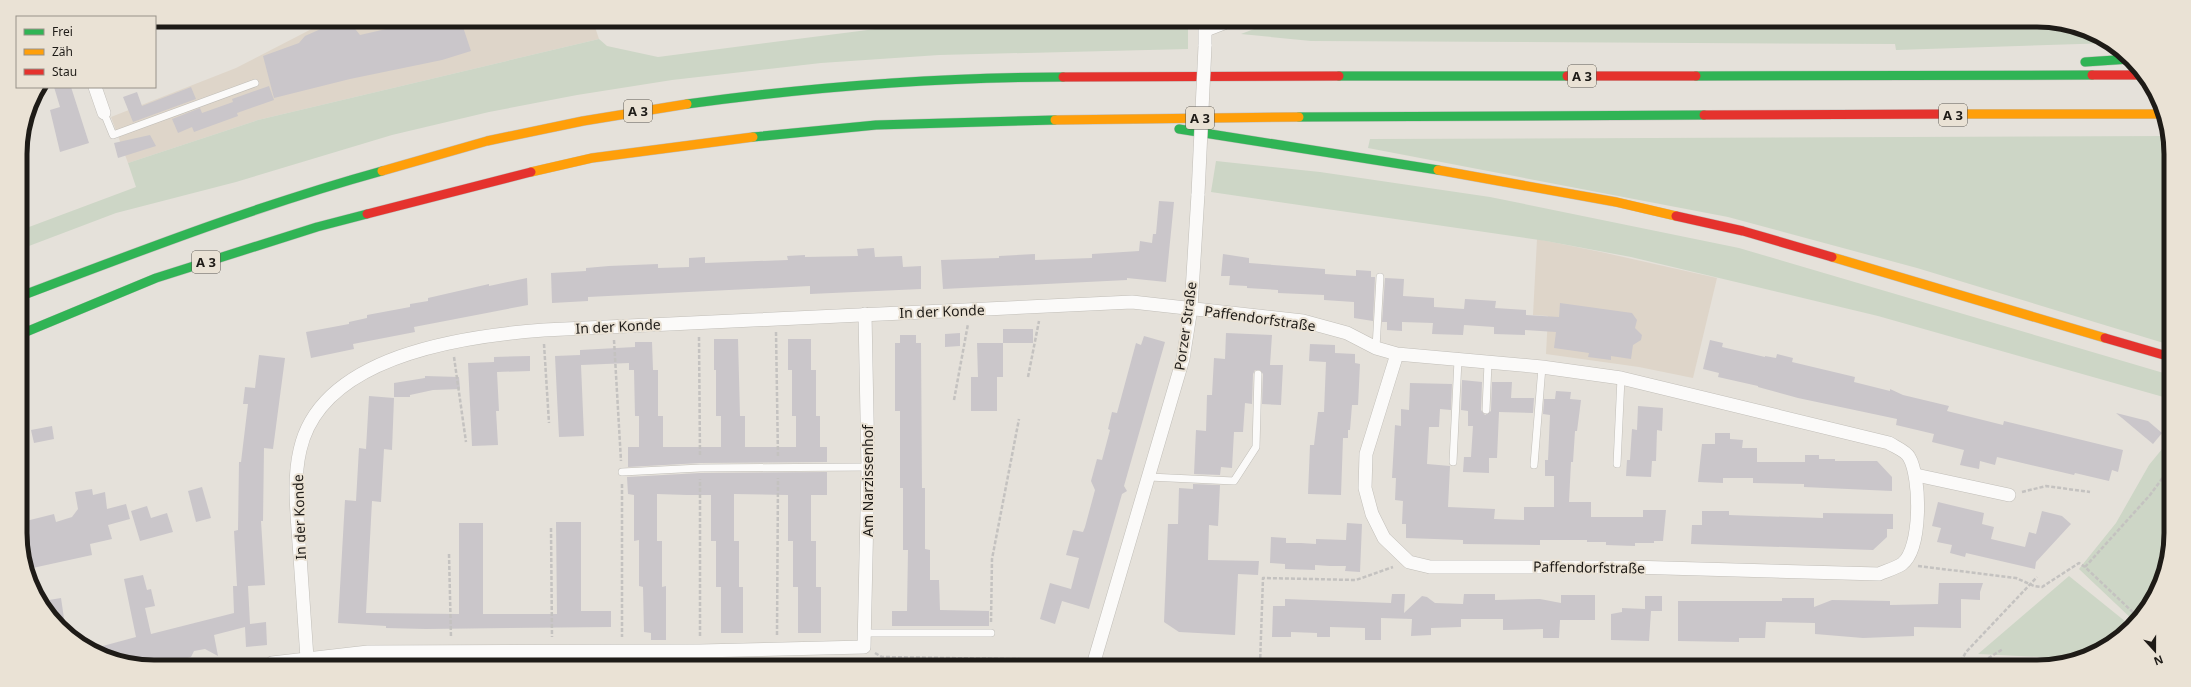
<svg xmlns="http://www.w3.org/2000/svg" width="2191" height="687" viewBox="0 0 2191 687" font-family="'Noto Sans',sans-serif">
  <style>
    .built { fill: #ded5c9 }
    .green { fill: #cdd6c6 }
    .building { fill: #cac6ca }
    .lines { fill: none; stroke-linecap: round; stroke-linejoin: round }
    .lane-casing { stroke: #c1beb8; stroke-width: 8 }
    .street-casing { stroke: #c1beb8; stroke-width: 14 }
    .fast-casing { stroke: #c0beba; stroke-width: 10 }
    .slow-casing { stroke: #c0beba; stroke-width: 10 }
    .jam-casing { stroke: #c0beba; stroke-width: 10 }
    .path { stroke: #c4c2c0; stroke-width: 2.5; stroke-dasharray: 4 2; stroke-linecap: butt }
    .lane { stroke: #fbfaf9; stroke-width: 7 }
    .street { stroke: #fbfaf9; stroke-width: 13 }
    .fast { stroke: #30b455; stroke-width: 9 }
    .slow { stroke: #ff9f0a; stroke-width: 9 }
    .jam { stroke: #e5322d; stroke-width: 9 }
    .street-bridge-casing { stroke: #c1beb8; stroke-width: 14; stroke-linecap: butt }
    .street-bridge { stroke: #fbfaf9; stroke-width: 13 }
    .labels { text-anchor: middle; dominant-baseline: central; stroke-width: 4; stroke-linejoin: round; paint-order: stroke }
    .shield { fill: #eae2d5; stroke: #5b5750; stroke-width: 1 }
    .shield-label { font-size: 13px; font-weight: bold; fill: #1e1b17 }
    .street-label { font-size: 14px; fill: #1e1b17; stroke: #eae2d5 }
    .rim { fill: none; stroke: #1e1b17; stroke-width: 5 }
  </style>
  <rect width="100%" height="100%" fill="#e5e1da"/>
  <!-- built -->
  <g class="built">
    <path d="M329,20L593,21L599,39L258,120L128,163L111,117L236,68Z"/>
    <path d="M1537,239L1601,252L1717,278L1693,378L1639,367L1546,354L1548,316L1533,315Z"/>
  </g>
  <!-- green -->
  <g class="green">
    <path d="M963,22H1188V49L939,55L821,63L672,80L577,95L489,112L392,135L236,182L116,213L21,249V230L136,187L128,163L258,120L599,39L607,46L658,57L891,27Z"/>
    <path d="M1270,23L2072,25L2104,38L2111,43L1896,50L1895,44L1311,41L1241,34Z"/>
    <path d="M2168,136L2167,344L1917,268L1728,217L1368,148L1370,139Z"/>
    <path d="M1216,161L1320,172L1490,197L1739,248L2167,374V398L1878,316L1631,257L1546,241L1211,192Z"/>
    <path d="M2167,443L2166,568L2148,608L2135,622L2079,569L2116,523L2149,465Z"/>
    <path d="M2069,576L2131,626L2119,639L2082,659L1978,654Z"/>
  </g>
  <!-- building -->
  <g class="building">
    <path d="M336,20H348L360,35L408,24L407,21H461L471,51L442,60L350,79L274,98L263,56L299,43L305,36L332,24Z"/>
    <path d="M269,86L274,100L237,113L238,116L194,132L192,127L178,133L172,119L200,108L202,113L233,102L232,99Z"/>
    <path d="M54,87H71L89,143L60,152L50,110L60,107Z"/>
    <path d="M191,87L196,99L133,122L123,97L137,92L142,106Z"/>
    <path d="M150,135L156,146L118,158L114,143Z"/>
    <path d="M1159,201L1174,202L1166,282L1127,278V280L943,289L941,260L999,258V256L1035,254V260L1092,258V254L1139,251L1140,241L1152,243L1153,234H1156Z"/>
    <path d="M874,248L875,257L902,256L903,267L921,266V289L810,294V286L588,297V301L552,303L551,273L586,271V268L609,266L658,264V268L689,267V258L705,257V263L788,260L787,256L805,255V257L858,256L857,249Z"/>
    <path d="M1223,254L1249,258V263L1325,269V274L1356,276V270L1371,271V277H1375L1373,321L1354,318V302L1324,300V295L1278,293V290L1247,288V286L1229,285L1230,276H1221Z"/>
    <path d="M527,278L528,305L414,327L415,332L353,344L354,349L311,358L306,332L349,324V322L367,318V315L410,307V304L428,301V298L489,284V286Z"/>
    <path d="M1385,278L1404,279L1403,296L1434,298V307L1464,309L1465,299L1496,301L1495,308L1526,310V315L1559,317L1560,303L1632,313L1637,320L1635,328L1642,335L1641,340L1633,345L1631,359L1611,356V360L1588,357L1589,353L1554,348L1556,332L1525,330V335L1494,334V327L1464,325L1463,335L1432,334L1433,323L1402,322V331L1387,330V322H1382Z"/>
    <rect x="1003" y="329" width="30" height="14"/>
    <path d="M960,333V346L945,347V334Z"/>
    <path d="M1226,333L1272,335L1270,365H1283L1281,405L1262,404L1263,374L1260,370H1255L1253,374L1252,404L1245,403L1243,432H1234L1232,468L1221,467L1220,475L1194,474L1196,430L1206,431L1207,395H1212L1214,358L1225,359Z"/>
    <path d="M900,335H916V343H921L922,488H925V549L930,550V580H939L940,610L989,611V626H892V611H907L908,550H903V488H900V411H895V343H900Z"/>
    <path d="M1144,336L1165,342L1124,486L1127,491L1122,494L1089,609L1062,601L1055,624L1040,619L1050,583L1071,589L1079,558L1066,555L1073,530L1083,532L1085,527L1095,490L1091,481L1097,459L1102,460L1110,430L1108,429L1112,412L1117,413L1136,343L1141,345Z"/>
    <path d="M714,339H738L740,416H745V447H796V416H792V370H788V339H811V370H816V416H820V447H827V462L700,463L628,467V447H639V416H635L634,370H629V363L581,365L584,436L559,437L555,356L580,355V357V350L635,347V342H652L653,370H658V416H663V447H721V416H716V370H714Z"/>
    <path d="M1710,340L1723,343L1722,347L1765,357V356L1776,358L1777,354L1793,358L1792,362L1855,377L1854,382L1890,391V389L1903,395L1949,406L1947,411L2003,425L2004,421L2123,450L2118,472L2112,470L2109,481L2075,473L2074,475L1997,457L1995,465L1980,461L1979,469L1960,465L1964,450L1932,442L1934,434L1896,425L1897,419L1798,398L1758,387V386L1718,377L1719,373L1703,369Z"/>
    <path d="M977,343H1003V377H997V411H971V377H978Z"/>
    <path d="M1310,344L1335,345V353L1355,354V363L1360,364L1358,405H1352L1350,430H1348V438H1343L1341,495L1308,494L1310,445H1314L1318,412H1324L1326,362L1309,361Z"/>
    <path d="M259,355L285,358L273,449L264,448L263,521H261L265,585L248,586L250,624L266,622L267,645L246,647L245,627L214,635L218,656L205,649L194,651L191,657L172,662L157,661L119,662L88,650L136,637L124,579L143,575L147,590L151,589L155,606L145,608L151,634L234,613L233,586H237L234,531L238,530L239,462H241L248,404H243L245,387L255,388Z"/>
    <path d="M530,356V371L497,372L499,411H496L498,445L472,446L468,363L494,362V357Z"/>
    <path d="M425,376L459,377L460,389L433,390L410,395V397H394V383L425,378Z"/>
    <path d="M1462,380L1482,382L1481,410L1485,415L1491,411L1492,382H1512L1511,398H1534L1533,413L1499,412L1497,458H1489V473L1463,472L1464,457H1471L1473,426H1468V411L1461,410Z"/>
    <path d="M1410,383L1452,384L1451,410L1440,409L1439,427H1429L1427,464L1450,466L1448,507L1495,509L1494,519L1524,520V507H1554V476H1545V460H1548L1550,415L1543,414L1544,399H1555L1556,391L1571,392L1570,399L1581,400L1577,431H1575L1573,462H1571L1569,502H1591V517H1643V510H1666L1663,541H1654V543H1635V546L1606,545V542H1587V540H1540V545L1463,544V540L1406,538V524H1402L1403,501L1395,500L1396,478H1392L1395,425L1401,426V409L1409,410Z"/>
    <path d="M369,396L394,398L392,450L384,449L381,502L372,501L366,613L459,614V523H483V614H557L556,522H581V611H611V627L426,629L386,628V626L338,623L345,500L356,501L359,448L366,449Z"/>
    <path d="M1638,406L1663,408L1662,431L1657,430L1656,461H1652L1651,477L1626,476L1627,460H1630L1632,429L1637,430Z"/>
    <path d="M2116,413L2148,421L2162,433L2153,444Z"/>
    <path d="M52,426L54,439L34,443L31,430Z"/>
    <path d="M1715,433H1730V439L1743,440L1742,448H1757V462H1805V455H1819V459H1835V461H1877L1892,477V491L1804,487V484L1753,483V478H1723V483L1698,482L1702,444H1715Z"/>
    <path d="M827,472V495H811V541H816V587H821V633H798V587H793V541H788V495L734,494V541H739V587H743V633H721V587H716V541H711V495H687L657,494V541H662V587L666,586V640H651V633L644,632L643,587L639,586V540L634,541V495L628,494L627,477L700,473Z"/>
    <path d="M1193,484L1220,485L1218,526L1209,525L1208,560L1259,561L1258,575L1238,574L1235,635L1179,632L1164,622L1168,524H1178L1179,488L1193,489Z"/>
    <path d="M202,487L211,518L196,522L188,491Z"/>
    <path d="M92,489L93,495L105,492L107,509L126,504L130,519L108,525L112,539L90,544L92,555L28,569L23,559L22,522L54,514L56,522L72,517L78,509L75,492Z"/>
    <path d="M1938,502L1984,513L1982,524L1994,527L1991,539L2025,547L2029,532L2036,534L2042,511L2062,516L2071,524L2036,562L2035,569L1966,553L1965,557L1950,553L1952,545L1937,542L1941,528L1932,526Z"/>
    <path d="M147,506L151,518L167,513L173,532L140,541L131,511Z"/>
    <path d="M1702,511H1729V515L1823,518V513L1893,514V529H1887V537L1873,550L1691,544L1692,525H1702Z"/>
    <path d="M1347,523L1362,524L1360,572L1345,571L1346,566H1330L1315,565V570L1285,569V564L1270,563L1271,537L1286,538V543H1301L1316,544V539L1346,540Z"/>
    <path d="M1939,583H1983L1980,592V600L1961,599V628L1914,627V636L1863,638L1815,634V623L1766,622L1765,638H1739V642L1678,641V601H1782V598H1814V607L1832,600L1890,601V605L1938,604Z"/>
    <path d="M1392,594H1405L1404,613L1422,596L1427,597L1435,603L1463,604L1464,594H1495V600L1540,599L1561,603V595H1595V620H1560L1559,638H1543V629L1503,630V619H1461V627L1431,628V635L1411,636L1412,619L1381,618V640H1365V628L1330,627V637H1317V633L1291,632V637H1272L1273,606H1285V599L1391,603Z"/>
    <path d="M1645,596H1662V611H1651L1649,641L1611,640V614L1622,612V608L1645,609Z"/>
    <path d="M61,598L66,632L53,622L43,601Z"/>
  </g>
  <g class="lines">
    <defs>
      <g id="lane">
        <path d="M104,113L113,135L255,83"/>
        <path d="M1376,348L1380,277"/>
        <path d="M1486,410L1488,363"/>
        <path d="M1453,462L1458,360"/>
        <path d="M1617,464L1621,378"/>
        <path d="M1534,465L1542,367"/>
        <path d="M622,472L700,468L868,467"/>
        <path d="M1149,477L1234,481L1256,447L1258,374"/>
        <path d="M866,633H991"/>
      </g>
      <g id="street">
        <path d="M1206,30L1224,23"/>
        <path d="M1205,46V23"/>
        <path d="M95,87L104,113"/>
        <path d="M1916,475L2009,495"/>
        <path d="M307,658C304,619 302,581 299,543C297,512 293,480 300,450C321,355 464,336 544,330L1132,302L1303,321L1347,333L1376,348L1397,354L1542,367L1621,378L1889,443C1895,447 1906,451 1909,457C1921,477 1922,549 1902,564C1896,568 1886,571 1879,574L1630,567H1430L1409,562L1384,538L1372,514L1365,488L1366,454L1397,354"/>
        <path d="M272,663L368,652L700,651L864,647L868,467L865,314"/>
        <path d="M1093,665L1183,359L1191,308L1198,194"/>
      </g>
      <g id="fast">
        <path d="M2085,62L2130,59"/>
        <path d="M1339,76H1567"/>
        <path d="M1696,76L2092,75"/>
        <path d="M687,104C811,87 937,77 1063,77"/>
        <path d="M1299,117L1704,115"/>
        <path d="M1179,129L1438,170"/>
        <path d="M753,137L876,125L1055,120"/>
        <path d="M21,296C140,251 259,205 382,171"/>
        <path d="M21,334L156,278L317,227L367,214"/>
      </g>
      <g id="slow">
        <path d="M1958,114H2162"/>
        <path d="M1055,120L1299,117"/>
        <path d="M1438,170L1616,202L1676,216"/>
        <path d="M382,171L487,141L583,121L687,104"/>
        <path d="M531,172L592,158L753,137"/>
        <path d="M1832,257L2105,338"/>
      </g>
      <g id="jam">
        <path d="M2092,75H2143"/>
        <path d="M1567,76H1696"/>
        <path d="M1063,77L1339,76"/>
        <path d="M1704,115L1958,114"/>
        <path d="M367,214L531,172"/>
        <path d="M1676,216L1743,231L1832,257"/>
        <path d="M2105,338L2167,356"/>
      </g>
    </defs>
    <!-- lane casing -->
    <use href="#lane" class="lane-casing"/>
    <!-- street casing -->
    <use href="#street" class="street-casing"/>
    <!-- fast casing -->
    <use href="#fast" class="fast-casing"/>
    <!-- slow casing -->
    <use href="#slow" class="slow-casing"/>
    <!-- jam casing -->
    <use href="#jam" class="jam-casing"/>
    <!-- path -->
    <g class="path">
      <path d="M776,332L778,457"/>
      <path d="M699,337L700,456"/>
      <path d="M614,340L621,461"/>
      <path d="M544,344L549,423"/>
      <path d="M454,357L466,442"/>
      <path d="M1028,377L1039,321"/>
      <path d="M954,400L968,324"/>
      <path d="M622,484V637"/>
      <path d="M2022,492L2046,486L2090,492"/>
      <path d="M551,528L552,637"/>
      <path d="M449,554L451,638"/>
      <path d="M1918,566L2016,578L2034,586L2042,587L2079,563L2085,567L2139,618"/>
      <path d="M2085,567L2150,495L2167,472"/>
      <path d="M991,622L992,559L1019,419"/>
      <path d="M777,635L778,478"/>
      <path d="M700,636V479"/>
      <path d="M875,653L882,657L1079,660"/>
      <path d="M1960,662L1979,664L2003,649"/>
      <path d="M1108,664L1114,665"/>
      <path d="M1260,664L1263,578L1356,580L1393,567"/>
      <path d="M1958,667L1966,652L2037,577"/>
    </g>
    <!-- lane -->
    <use href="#lane" class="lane"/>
    <!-- street -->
    <use href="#street" class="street"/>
    <!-- fast -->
    <use href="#fast" class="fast"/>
    <!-- slow -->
    <use href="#slow" class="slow"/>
    <!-- jam -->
    <use href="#jam" class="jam"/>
    <defs>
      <path id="street-bridge" d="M1198,194L1205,46"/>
    </defs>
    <!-- street-bridge casing -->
    <use href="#street-bridge" class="street-bridge-casing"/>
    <!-- street-bridge -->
    <use href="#street-bridge" class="street-bridge"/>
  </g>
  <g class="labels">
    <!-- shield labels -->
    <g class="shield">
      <rect x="1568" y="65" width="28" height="22" rx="3"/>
      <rect x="624" y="100" width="28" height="22" rx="3"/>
      <rect x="1939" y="104" width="28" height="22" rx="3"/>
      <rect x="1186" y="107" width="28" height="22" rx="3"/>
      <rect x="192" y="251" width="28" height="22" rx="3"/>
    </g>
    <g class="shield-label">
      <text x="1582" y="76">A 3</text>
      <text x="638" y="111">A 3</text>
      <text x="1953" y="115">A 3</text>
      <text x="1200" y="118">A 3</text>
      <text x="206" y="262">A 3</text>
    </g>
    <!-- street labels -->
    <g class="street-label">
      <text transform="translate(942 311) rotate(-2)">In der Konde</text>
      <text transform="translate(1260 318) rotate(8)">Paffendorfstraße</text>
      <text transform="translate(618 326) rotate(-3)">In der Konde</text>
      <text transform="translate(1185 326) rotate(-82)">Porzer Straße</text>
      <text transform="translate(867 481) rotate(-90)">Am Narzissenhof</text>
      <text transform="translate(299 517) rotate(-92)">In der Konde</text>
      <text transform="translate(1589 567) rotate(1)">Paffendorfstraße</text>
    </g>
  </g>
  <!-- crop -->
  <path d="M0 0H2191V687H0ZM154 27H2037A127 127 0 0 1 2164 154V533A127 127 0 0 1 2037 660H154A127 127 0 0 1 27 533V154A127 127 0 0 1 154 27Z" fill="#eae2d5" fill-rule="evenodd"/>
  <path class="rim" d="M154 27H2037A127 127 0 0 1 2164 154V533A127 127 0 0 1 2037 660H154A127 127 0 0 1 27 533V154A127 127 0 0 1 154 27Z"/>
  <!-- legend -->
  <rect x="16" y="16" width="140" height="72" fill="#eae2d5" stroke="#989289"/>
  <rect x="24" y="29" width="20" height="6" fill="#30b455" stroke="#989289"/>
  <text x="52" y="36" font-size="12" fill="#1e1b17">Frei</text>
  <rect x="24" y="49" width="20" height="6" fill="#ff9f0a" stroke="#989289"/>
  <text x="52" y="56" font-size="12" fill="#1e1b17">Zäh</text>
  <rect x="24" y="69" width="20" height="6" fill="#e5322d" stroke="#989289"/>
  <text x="52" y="76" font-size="12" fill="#1e1b17">Stau</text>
  <!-- north arrow -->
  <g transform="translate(2155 651) rotate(159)" stroke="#eae2d5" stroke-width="3" paint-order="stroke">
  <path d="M0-3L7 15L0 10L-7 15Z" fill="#1e1b17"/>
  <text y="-6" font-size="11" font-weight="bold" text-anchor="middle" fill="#1e1b17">N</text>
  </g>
</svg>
